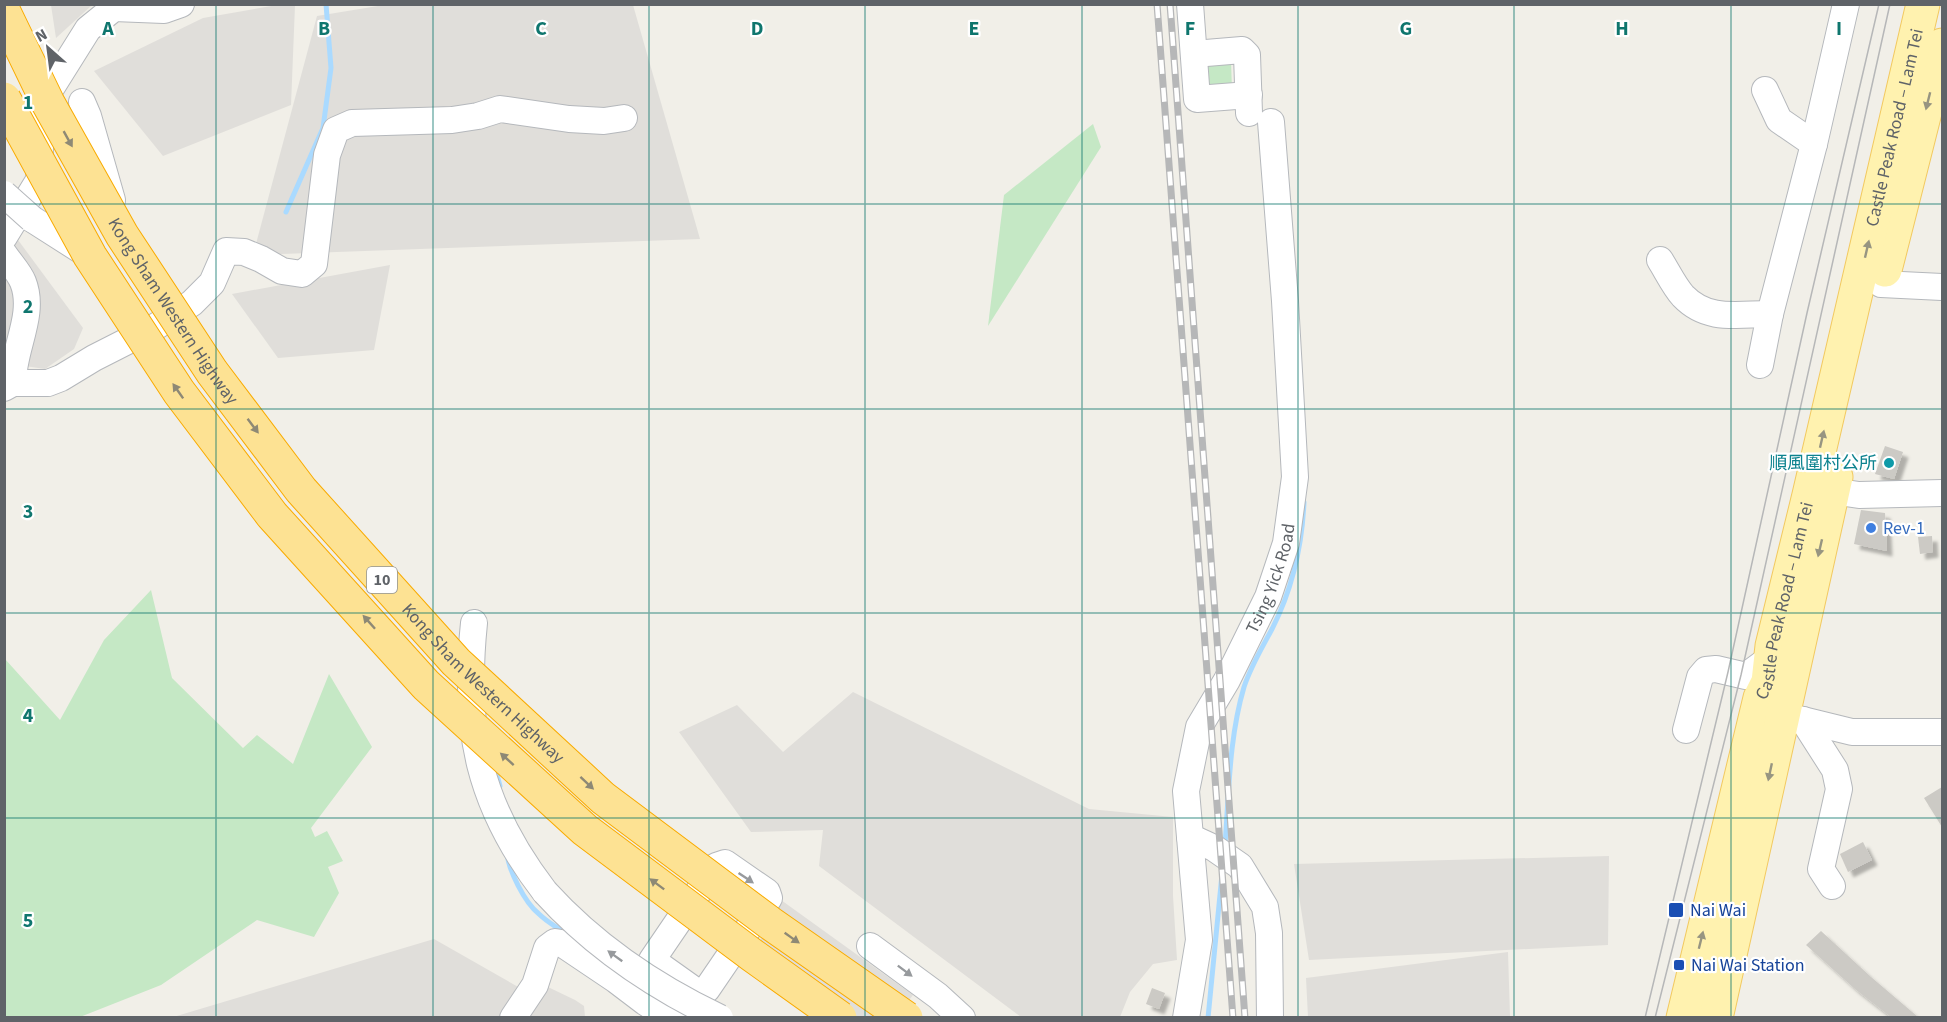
<svg xmlns="http://www.w3.org/2000/svg" width="1947" height="1022" viewBox="0 0 1947 1022" font-family="'Source Sans 3','Noto Sans SC',sans-serif">
  <style>
    .industrial { fill: #e0deda }
    .green { fill: #c5e8c5 }
    .lines { fill: none; stroke-linecap: round; stroke-linejoin: round }
    .stream { stroke: #aadaff; stroke-width: 5 }
    .building { fill: #cccac5; filter: url(#shadow) }
    .minor-casing { stroke: #b5b8bc; stroke-width: 28 }
    .major-casing { stroke: #f2c960; stroke-width: 35 }
    .minor { stroke: #fff; stroke-width: 26 }
    .major { stroke: #fff2af; stroke-width: 33 }
    .tram { stroke: #b6b7b8; stroke-width: 1.5 }
    .rail-casing { stroke: #b6b7b8; stroke-width: 7 }
    .rail { stroke: #fff; stroke-width: 4.5; stroke-dasharray: 14; stroke-linecap: butt }
    .minor-bridge-casing { stroke: #b5b8bc; stroke-width: 28; stroke-linecap: butt }
    .highway-bridge-casing { stroke: #f9ab00; stroke-width: 35; stroke-linecap: butt }
    .minor-bridge { stroke: #fff; stroke-width: 26 }
    .highway-bridge { stroke: #fde293; stroke-width: 33 }
    .oneway { fill: #979581 }
    .oneway2 { fill: #8e8975 }
    .oneway3 { fill: #979a9d }
    .grid { fill: none; stroke: #0f766e; stroke-width: 1.5; stroke-opacity: 0.55 }
    .culture-dot { fill: #0f9aa8; stroke: #fff; stroke-width: 2 }
    .shop-dot { fill: #3f7fe0; stroke: #fff; stroke-width: 2 }
    .transit-dot { fill: #1a4fb4; stroke: #fff; stroke-width: 2 }
    .labels { text-anchor: middle; dominant-baseline: central; stroke-width: 4.5; stroke-linejoin: round; paint-order: stroke }
    .shield { fill: #fff; stroke: #8f9295; stroke-width: 1.5 }
    .shield-label { font-size: 16px; font-weight: bold; fill: #5f6368 }
    .street-label { font-size: 18px; fill: #5f6368; stroke: #fff }
    .culture-label { font-size: 18px; fill: #0d838f; stroke: #fff; text-anchor: end }
    .shop-label { font-size: 18px; fill: #366cbe; stroke: #fff; text-anchor: start }
    .transit-label { font-size: 18px; fill: #164399; stroke: #fff; text-anchor: start }
    .grid-label { font-size: 20px; text-anchor: middle; font-weight: bold; fill: #0f766e; stroke: #fff; stroke-width: 4.5; stroke-linejoin: round; paint-order: stroke }
  </style>
  <defs>
    <filter id="shadow"><feDropShadow dx="5.5" dy="5.5" stdDeviation="1.5" flood-color="#0004"/></filter>
  </defs>
  <rect width="100%" height="100%" fill="#f1efe8"/>
  <!-- industrial -->
  <g class="industrial">
    <path d="M283,4L295,5L291,105L163,156L94,71L203,18Z"/>
    <path d="M390,4L633,5L700,239L253,255L317,16Z"/>
    <path d="M51,5V4L92,5L56,38Z"/>
    <path d="M4,221L83,328L74,349L45,369L5,363Z"/>
    <path d="M390,265L374,350L278,358L232,294Z"/>
    <path d="M853,692L1089,809L1173,817V896L1177,960L1153,964L1130,992L1120,1017H1021L819,866L823,830L751,832L679,732L737,705L783,752Z"/>
    <path d="M1609,856L1608,945L1309,960L1294,864Z"/>
    <path d="M781,900L913,995L896,1017H816L743,965L780,912L776,909Z"/>
    <path d="M434,939L520,988L499,1017L170,1018Z"/>
    <path d="M1508,952L1510,1017H1308L1306,978Z"/>
    <path d="M548,987L575,1000L584,1006L585,1017L524,1018Z"/>
  </g>
  <!-- green -->
  <g class="green">
    <path d="M1231,61L1232,90L1200,92L1198,63Z"/>
    <path d="M1093,124L1101,147L988,326L1004,195Z"/>
    <path d="M151,590L172,678L243,748L257,735L293,764L329,674L372,747L311,828L315,837L327,831L343,861L328,867L339,893L314,937L257,920L161,985L80,1017H5V659L60,720L104,640Z"/>
  </g>
  <g class="lines">
    <!-- stream -->
    <g class="stream">
      <path d="M286,212L323,128L331,68L326,4"/>
      <path d="M493,767L497,775L500,786"/>
      <path d="M1225,845C1229,792 1229,738 1244,687C1251,666 1262,648 1272,629C1292,590 1302,546 1304,502"/>
      <path d="M507,852C508,870 525,903 539,914C547,922 557,927 566,934"/>
      <path d="M1208,1018L1223,864"/>
    </g>
  </g>
  <!-- building -->
  <g class="building">
    <path d="M1885,446L1903,452L1894,479L1875,474Z"/>
    <path d="M1861,510L1885,513L1887,551L1854,544Z"/>
    <path d="M1932,536L1933,552L1920,554L1918,537Z"/>
    <path d="M1942,787V827L1924,798Z"/>
    <path d="M1863,842L1872,860L1848,872L1840,854Z"/>
    <path d="M1821,931L1871,977L1918,1017H1891L1855,989L1806,945Z"/>
    <path d="M1152,988L1165,993L1159,1009L1146,1004Z"/>
  </g>
  <g class="lines">
    <defs>
      <g id="minor">
        <path d="M1190,4L1197,99L1249,95"/>
        <path d="M1194,54L1242,50L1247,55L1249,113"/>
        <path d="M1765,90L1779,120L1814,144"/>
        <path d="M82,102L88,116L112,200"/>
        <path d="M32,219L90,256"/>
        <path d="M4,237L39,180L40,146L31,120L88,29L114,8L164,10L181,4"/>
        <path d="M4,254C10,263 19,272 23,282C36,315 12,350 13,383L4,388"/>
        <path d="M1660,260C1667,271 1674,286 1683,296C1708,322 1738,314 1770,314"/>
        <path d="M1881,284L1942,287"/>
        <path d="M1760,365L1770,314L1814,144L1846,4"/>
        <path d="M13,383H48L61,378L94,358L155,327L192,303L212,283L226,251L244,252L261,259L282,271L302,274L314,264L327,155L336,130L352,123L452,120L478,116L500,109L569,119L604,121L624,118"/>
        <path d="M1814,493L1825,490L1859,495L1942,493"/>
        <path d="M474,623C463,730 478,805 545,892"/>
        <path d="M1795,718L1852,732H1942"/>
        <path d="M1803,720L1835,770L1839,789L1821,869L1832,886"/>
        <path d="M1686,730L1700,677L1706,670L1716,669L1746,676L1769,659"/>
        <path d="M1190,837L1214,848L1240,866L1265,907L1269,933L1270,1018"/>
        <path d="M870,946L938,996L962,1018"/>
        <path d="M652,960L697,992L702,993L707,989L769,898L767,892L725,863L716,866L652,960L649,974L673,1018"/>
        <path d="M513,1018L535,985L547,948L555,942L561,943L616,980L645,1002L662,1013L672,1016"/>
        <path id="s1" d="M1186,1018L1199,940L1186,791L1199,727L1227,680L1268,597L1286,543L1295,477L1285,301L1271,122"/>
      </g>
      <g id="major">
        <path d="M1885,270L1942,45"/>
        <path id="s2" d="M1683,1018L1760,698L1768,682L1772,646L1809,495L1923,4"/>
        <path d="M1716,1018L1836,477"/>
      </g>
    </defs>
    <!-- minor casing -->
    <use href="#minor" class="minor-casing"/>
    <!-- major casing -->
    <use href="#major" class="major-casing"/>
    <!-- minor -->
    <use href="#minor" class="minor"/>
    <!-- major -->
    <use href="#major" class="major"/>
    <!-- tram -->
    <g class="tram">
      <path d="M1645,1018L1728,672L1807,313L1879,4"/>
      <path d="M1655,1018L1741,675L1890,4"/>
    </g>
    <defs>
      <g id="rail">
        <path d="M1157,4L1233,1018"/>
        <path d="M1170,4L1245,1018"/>
      </g>
    </defs>
    <!-- rail casing -->
    <use href="#rail" class="rail-casing"/>
    <!-- rail -->
    <use href="#rail" class="rail"/>
    <defs>
      <g id="minor-bridge">
        <path d="M4,194L32,219"/>
        <path d="M545,892C594,946 655,987 720,1018"/>
      </g>
      <g id="highway-bridge">
        <path id="s3" d="M4,12L48,103L122,235L212,372L301,490L456,662L603,798L770,923L906,1018"/>
        <path d="M4,99L90,256L179,392L272,515L426,685L585,830L752,955L840,1018"/>
      </g>
    </defs>
    <!-- minor-bridge casing -->
    <use href="#minor-bridge" class="minor-bridge-casing"/>
    <!-- highway-bridge casing -->
    <use href="#highway-bridge" class="highway-bridge-casing"/>
    <!-- minor-bridge -->
    <use href="#minor-bridge" class="minor-bridge"/>
    <!-- highway-bridge -->
    <use href="#highway-bridge" class="highway-bridge"/>
  </g>
  <!-- one-way arrows -->
  <defs><path id="oneway-solid" d="M-6-.8H1V-3.2L6.5 0L1 3.2V.8H-6Z" transform="scale(1.5)"/></defs>
  <g class="oneway">
    <use href="#oneway-solid" transform="translate(1928 101) rotate(104)"/>
    <use href="#oneway-solid" transform="translate(1867 249) rotate(-77)"/>
    <use href="#oneway-solid" transform="translate(1822 439) rotate(-77)"/>
    <use href="#oneway-solid" transform="translate(1820 548) rotate(103)"/>
    <use href="#oneway-solid" transform="translate(1770 772) rotate(102)"/>
    <use href="#oneway-solid" transform="translate(1701 940) rotate(-76)"/>
  </g>
  <g class="oneway2">
    <use href="#oneway-solid" transform="translate(68 139) rotate(61)"/>
    <use href="#oneway-solid" transform="translate(178 391) rotate(-125)"/>
    <use href="#oneway-solid" transform="translate(253 426) rotate(53)"/>
    <use href="#oneway-solid" transform="translate(369 622) rotate(-132)"/>
    <use href="#oneway-solid" transform="translate(507 759) rotate(-138)"/>
    <use href="#oneway-solid" transform="translate(587 783) rotate(43)"/>
    <use href="#oneway-solid" transform="translate(657 884) rotate(-143)"/>
    <use href="#oneway-solid" transform="translate(792 938) rotate(35)"/>
  </g>
  <g class="oneway3">
    <use href="#oneway-solid" transform="translate(746 878) rotate(34)"/>
    <use href="#oneway-solid" transform="translate(615 956) rotate(-144)"/>
    <use href="#oneway-solid" transform="translate(905 971) rotate(37)"/>
  </g>
  <!-- grid -->
  <path class="grid" d="M216,4V1018M433,4V1018M649,4V1018M865,4V1018M1082,4V1018M1298,4V1018M1514,4V1018M1731,4V1018M4,204H1942M4,409H1942M4,613H1942M4,818H1942"/>
  <!-- markers -->
  <circle class="culture-dot" cx="1889" cy="463" r="6"/>
  <circle class="shop-dot" cx="1871" cy="528" r="6"/>
  <g class="transit-dot">
    <rect x="1668" y="902" width="16" height="16" rx="3"/>
    <rect x="1673" y="959" width="12" height="12" rx="3"/>
  </g>
  <g class="labels">
    <!-- shield labels -->
    <rect class="shield" x="367" y="567" width="30" height="26" rx="4.5"/>
    <g class="shield-label">
      <text x="382" y="580">10</text>
    </g>
    <!-- street labels -->
    <g class="street-label">
      <text stroke="none"><textPath href="#s2" startOffset="916">Castle Peak Road – Lam Tei</textPath></text>
      <text stroke="none"><textPath href="#s3" startOffset="344">Kong Sham Western Highway</textPath></text>
      <text stroke="none"><textPath href="#s1" startOffset="460">Tsing Yick Road</textPath></text>
      <text stroke="none"><textPath href="#s2" startOffset="430">Castle Peak Road – Lam Tei</textPath></text>
      <text stroke="none"><textPath href="#s3" startOffset="830">Kong Sham Western Highway</textPath></text>
    </g>
    <!-- culture labels -->
    <g class="culture-label">
      <text x="1877" y="463">順風圍村公所</text>
    </g>
    <!-- shop labels -->
    <g class="shop-label">
      <text x="1883" y="528">Rev-1</text>
    </g>
    <!-- transit labels -->
    <g class="transit-label">
      <text x="1690" y="910">Nai Wai</text>
      <text x="1691" y="965">Nai Wai Station</text>
    </g>
  </g>
  <g class="grid-label">
    <text x="108" y="35">A</text>
    <text x="324" y="35">B</text>
    <text x="541" y="35">C</text>
    <text x="757" y="35">D</text>
    <text x="974" y="35">E</text>
    <text x="1190" y="35">F</text>
    <text x="1406" y="35">G</text>
    <text x="1622" y="35">H</text>
    <text x="1839" y="35">I</text>
    <text x="28" y="109">1</text>
    <text x="28" y="313">2</text>
    <text x="28" y="518">3</text>
    <text x="28" y="722">4</text>
    <text x="28" y="927">5</text>
  </g>
  <!-- border -->
  <rect width="1947" height="1022" fill="none" stroke="#5f6368" stroke-width="12"/>
  <!-- north arrow -->
  <g transform="translate(48 48) rotate(332)" stroke="#ffffff" stroke-width="4.5" paint-order="stroke">
  <path d="M0-4.5L10 22L0 15L-10 22Z" fill="#5f6368"/>
  <text y="-9" font-size="16" font-weight="bold" text-anchor="middle" fill="#5f6368">N</text>
  </g>
</svg>
